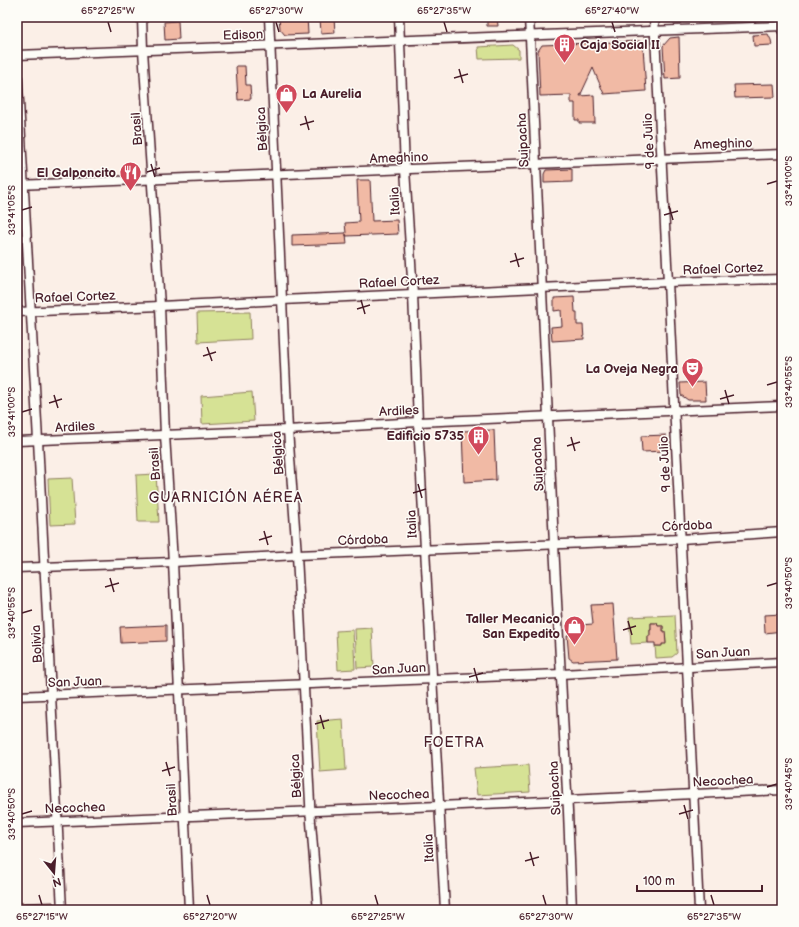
<svg xmlns="http://www.w3.org/2000/svg" width="799" height="927" viewBox="0 0 799 927" font-family="'Balsamiq Sans',sans-serif">
  <style>
    .green { fill: #d6e295; stroke: #908060 }
    .building { fill: #f1baa5; stroke: #4a1f2b }
    .lines { fill: none; stroke-linecap: round; stroke-linejoin: round }
    .minor-casing { stroke: #4a1f2b; stroke-width: 11 }
    .minor { stroke: #fdfcf7; stroke-width: 8 }
    .ticks { fill: none; stroke: #4a1f2b; stroke-width: 1.5 }
    .labels { text-anchor: middle; dominant-baseline: central; stroke-width: 3; stroke-linejoin: round; paint-order: stroke }
    .street-label { font-size: 13px; fill: #4a1f2b; stroke: #fdfcf7 }
    .poi-label { font-size: 13px; font-weight: bold; fill: #4a1f2b; stroke: #fdfcf7; text-anchor: end }
    .neighbourhood-label { font-size: 14px; letter-spacing: 1px; fill: #4a1f2b; stroke: #fdfcf7 }
    .neatline { fill: none; stroke: #4a1f2b; stroke-width: 1.5 }
    .ticks-label { font-size: 10px; text-anchor: middle; fill: #4a1f2b }
  </style>
  <rect width="100%" height="100%" fill="#fbefe7"/>
  <filter id="ink" filterUnits="userSpaceOnUse"><feTurbulence type="fractalNoise" baseFrequency=".025" numOctaves="2"/><feDisplacementMap in="SourceGraphic" scale="8" xChannelSelector="R" yChannelSelector="G"/><feConvolveMatrix kernelMatrix="1 2 1 2 8 2 1 2 1" color-interpolation-filters="sRGB"/></filter>
  <g filter="url(#ink)">
    <!-- green -->
    <g class="green">
      <path d="M513,45L519,50V58L479,59L478,47Z"/>
      <path d="M250,312L251,339L198,342L197,313Z"/>
      <path d="M252,392L254,421L202,424L201,396Z"/>
      <path d="M156,474L159,522H138L136,475Z"/>
      <path d="M72,478L75,524L50,525L48,479Z"/>
      <path d="M675,615L677,653L672,657L656,658L655,646H661L662,644L666,643L665,632L663,631V626H658L657,623H651V630H650V636H648V643L631,644L629,617Z"/>
      <path d="M372,628L374,667L357,668L355,629Z"/>
      <path d="M353,630L355,669L338,670L336,631Z"/>
      <path d="M343,719L346,770L320,772L317,721Z"/>
      <path d="M528,765L530,792L477,795L474,768Z"/>
    </g>
    <!-- building -->
    <g class="building">
      <path d="M279,17H307L308,34L285,35L280,29Z"/>
      <path d="M320,17H334L335,33L321,34Z"/>
      <path d="M487,17H497L498,26H487Z"/>
      <path d="M178,21L179,39L165,40L164,22Z"/>
      <path d="M768,34L771,40L772,45L754,46L753,35Z"/>
      <path d="M679,37L680,78L665,79L663,46L670,38Z"/>
      <path d="M640,41L643,47L646,91L604,94L593,68L580,96L594,95L595,123H579V120H575V103H571V95L540,96L538,51L542,45Z"/>
      <path d="M236,66H245L246,85H250L251,99L238,100Z"/>
      <path d="M774,84L775,97L735,98L734,85Z"/>
      <path d="M572,169V182L544,183V174L546,170Z"/>
      <path d="M357,180H370L372,221L397,220L398,234L346,236V234L347,244L292,246V235L346,233L345,223L359,222Z"/>
      <path d="M574,297L575,312H577V325H583L584,339L552,341L551,327L562,326L561,310L554,311V298Z"/>
      <path d="M705,382L706,400H688L681,395L680,383Z"/>
      <path d="M494,430L496,480L464,482L462,431Z"/>
      <path d="M666,435V451L642,452L641,436Z"/>
      <path d="M613,604L617,659L573,661L569,658L567,635L580,634V625L593,624L591,605Z"/>
      <path d="M782,614V631L765,633L764,615Z"/>
      <path d="M651,623H657L658,626H663V631H665L666,644H662V646H655V643H648V636H650V630H651Z"/>
      <path d="M166,625V641L121,643L120,627Z"/>
      <path d="M53,902L54,910H17V903Z"/>
    </g>
    <g class="lines">
      <defs>
        <g id="minor">
          <path d="M142,17L143,50L160,306L165,435L173,562L189,910"/>
          <path d="M269,17L288,430L297,555L311,822L318,910"/>
          <path d="M399,17L405,169L413,294L418,422L445,910"/>
          <path d="M529,17L554,544L568,811L572,910"/>
          <path d="M654,17L668,282L699,910"/>
          <path d="M781,17L782,30"/>
          <path d="M17,55L782,26"/>
          <path d="M17,66L38,440L62,910"/>
          <path d="M17,185L782,154"/>
          <path d="M17,312L160,306L282,300L668,282L782,279"/>
          <path d="M17,441L288,430L418,422L782,406"/>
          <path d="M17,568L173,562L297,555L681,539L782,532"/>
          <path d="M17,696L561,674L782,662"/>
          <path d="M17,823L439,806L782,790"/>
        </g>
      </defs>
      <!-- minor casing -->
      <use href="#minor" class="minor-casing"/>
      <!-- minor -->
      <use href="#minor" class="minor"/>
    </g>
  </g>
  <!-- ticks -->
  <path class="ticks" d="M108,22L111,32M276,22L279,32M444,22L447,32M612,22L615,32M459,69L463,83M454,78L468,74M305,116L309,130M300,125L314,121M151,164L155,177M147,172L160,168M767,184L777,181M669,206L673,220M22,210L32,207M664,215L678,211M515,253L519,267M510,262L524,258M361,300L365,314M357,309L370,305M207,347L212,361M203,356L216,352M767,385L777,382M725,390L729,404M54,395L58,408M720,399L734,395M49,403L62,399M22,412L32,409M571,437L575,451M567,446L580,442M418,484L422,498M413,493L426,489M264,531L268,545M259,540L272,536M110,578L114,592M767,586L777,583M105,587L119,583M22,613L32,610M628,621L632,635M623,630L636,626M474,668L478,682M469,677L483,673M320,715L324,729M315,724L329,720M166,762L170,776M162,771L175,767M767,787L777,784M684,805L688,819M22,814L32,811M679,814L693,810M530,852L534,866M525,861L539,857M39,895L42,905M207,895L210,905M375,895L378,905M543,895L546,905M711,895L714,905"/>
  <!-- icons -->
  <defs>
    <symbol id="building-pin" viewBox="-11 -11 22 30"><path d="M0 17L-7.5 6A9.5 9.5 0 1 1 7.5 6Z" fill="#d1495b" stroke="#fdfcf7"/><path d="M-4-6H4V6H1V3H-1V6H-4ZM-2.5-4.3h1.7v1.8h-1.7ZM.8-4.3h1.7v1.8H.8ZM-2.5-1h1.7V.8h-1.7ZM.8-1h1.7V.8H.8Z" fill="#fff"/></symbol>
    <symbol id="shop-pin" viewBox="-11 -11 22 30"><path d="M0 17L-7.5 6A9.5 9.5 0 1 1 7.5 6Z" fill="#d1495b" stroke="#fdfcf7"/><path d="M-5-2.5h2.3a2.7 3.5 0 0 1 5.4 0H5L5.5 6h-11ZM-1.5-2.5h3a1.5 2.3 0 0 0-3 0Z" fill="#fff"/></symbol>
    <symbol id="restaurant-pin" viewBox="-11 -11 22 30"><path d="M0 17L-7.5 6A9.5 9.5 0 1 1 7.5 6Z" fill="#d1495b" stroke="#fdfcf7"/><path d="M-5-6h1v4h1v-4h1v4h1v-4h1v5L-1.5 .5V6h-2V.5L-5-1ZM5-6V6H3V1.5H1.5Q1.5-4 5-6Z" fill="#fff"/></symbol>
    <symbol id="theatre-pin" viewBox="-11 -11 22 30"><path d="M0 17L-7.5 6A9.5 9.5 0 1 1 7.5 6Z" fill="#d1495b" stroke="#fdfcf7"/><path d="M-5-5.5Q0-4 5-5.5V0Q5 5 0 6Q-5 5-5 0ZM-3.3-2.5H-1v1.5H-3.3ZM1-2.5H3.3v1.5H1ZM-2.8 1Q0 5.5 2.8 1Z" fill="#fff"/></symbol>
  </defs>
  <g fill-rule="evenodd">
    <use href="#building-pin" x="552" y="32" width="25" height="34"/>
    <use href="#shop-pin" x="274" y="82" width="25" height="34"/>
    <use href="#restaurant-pin" x="118" y="160" width="25" height="34"/>
    <use href="#theatre-pin" x="680" y="356" width="25" height="34"/>
    <use href="#building-pin" x="466" y="424" width="25" height="34"/>
    <use href="#shop-pin" x="562" y="614" width="25" height="34"/>
  </g>
  <g class="labels">
    <!-- street labels -->
    <g class="street-label">
      <text transform="translate(243 35) rotate(-2)">Edison</text>
      <text transform="translate(137 129) rotate(-94)">Brasil</text>
      <text transform="translate(262 129) rotate(-93)">Bélgica</text>
      <text transform="translate(523 140) rotate(-93)">Suipacha</text>
      <text transform="translate(649 141) rotate(-93)">9 de Julio</text>
      <text transform="translate(723 144) rotate(-2)">Ameghino</text>
      <text transform="translate(399 158) rotate(-2)">Ameghino</text>
      <text transform="translate(395 201) rotate(-93)">Italia</text>
      <text transform="translate(723 269) rotate(-2)">Rafael Cortez</text>
      <text transform="translate(399 282) rotate(-3)">Rafael Cortez</text>
      <text transform="translate(75 297) rotate(-2)">Rafael Cortez</text>
      <text transform="translate(399 411) rotate(-3)">Ardiles</text>
      <text transform="translate(75 427) rotate(-3)">Ardiles</text>
      <text transform="translate(278 453) rotate(-94)">Bélgica</text>
      <text transform="translate(155 464) rotate(-94)">Brasil</text>
      <text transform="translate(538 464) rotate(-93)">Suipacha</text>
      <text transform="translate(665 464) rotate(-93)">9 de Julio</text>
      <text transform="translate(412 524) rotate(-93)">Italia</text>
      <text transform="translate(687 526) rotate(-3)">Córdoba</text>
      <text transform="translate(363 540) rotate(-2)">Córdoba</text>
      <text transform="translate(37 644) rotate(-93)">Bolivia</text>
      <text transform="translate(723 653) rotate(-3)">San Juan</text>
      <text transform="translate(399 669) rotate(-3)">San Juan</text>
      <text transform="translate(75 682) rotate(-2)">San Juan</text>
      <text transform="translate(296 776) rotate(-93)">Bélgica</text>
      <text transform="translate(723 781) rotate(-3)">Necochea</text>
      <text transform="translate(555 788) rotate(-93)">Suipacha</text>
      <text transform="translate(399 795) rotate(-2)">Necochea</text>
      <text transform="translate(172 800) rotate(-93)">Brasil</text>
      <text transform="translate(75 808) rotate(-2)">Necochea</text>
      <text transform="translate(429 848) rotate(-93)">Italia</text>
    </g>
    <!-- poi labels -->
    <g class="poi-label">
      <text x="580" y="45" text-anchor="start">Caja Social II</text>
      <text x="302" y="94" text-anchor="start">La Aurelia</text>
      <text x="116" y="173">El Galponcito</text>
      <text x="678" y="369">La Oveja Negra</text>
      <text x="464" y="436">Edificio 5735</text>
      <text x="560" y="619">Taller Mecanico<tspan x="560" dy="15">San Expedito</tspan></text>
    </g>
    <!-- neighbourhood labels -->
    <g class="neighbourhood-label">
      <text x="226" y="497">GUARNICIÓN AÉREA</text>
      <text x="454" y="742">FOETRA</text>
    </g>
  </g>
  <!-- margin -->
  <rect width="799" height="927" fill="none" stroke="#fdfcf7" stroke-width="44"/>
  <!-- north arrow -->
  <g transform="translate(54 873) rotate(163)" stroke="#fdfcf7" stroke-width="3" paint-order="stroke">
  <path d="M0-3L7 15L0 10L-7 15Z" fill="#4a1f2b"/>
  <text y="-6" font-size="11" font-weight="bold" text-anchor="middle" fill="#4a1f2b">N</text>
  </g>
  <!-- scale -->
  <path d="M637 885v6h125v-6" fill="none" stroke="#4a1f2b" stroke-width="2"/>
  <text x="643" y="885" font-size="12" fill="#4a1f2b" stroke="#fdfcf7" stroke-width="3" paint-order="stroke">100 m</text>
  <rect x="22" y="22" width="755" height="883" class="neatline"/>
  <g class="ticks-label">
    <text x="108" y="14">65°27'25"W</text>
    <text x="276" y="14">65°27'30"W</text>
    <text x="444" y="14">65°27'35"W</text>
    <text x="612" y="14">65°27'40"W</text>
    <text transform="translate(788 181) rotate(-90)" y="4">33°41'00"S</text>
    <text transform="translate(11 210) rotate(-90)" y="4">33°41'05"S</text>
    <text transform="translate(788 382) rotate(-90)" y="4">33°40'55"S</text>
    <text transform="translate(11 412) rotate(-90)" y="4">33°41'00"S</text>
    <text transform="translate(788 583) rotate(-90)" y="4">33°40'50"S</text>
    <text transform="translate(11 613) rotate(-90)" y="4">33°40'55"S</text>
    <text transform="translate(788 784) rotate(-90)" y="4">33°40'45"S</text>
    <text transform="translate(11 814) rotate(-90)" y="4">33°40'50"S</text>
    <text x="42" y="920">65°27'15"W</text>
    <text x="210" y="920">65°27'20"W</text>
    <text x="378" y="920">65°27'25"W</text>
    <text x="546" y="920">65°27'30"W</text>
    <text x="714" y="920">65°27'35"W</text>
  </g>
</svg>
